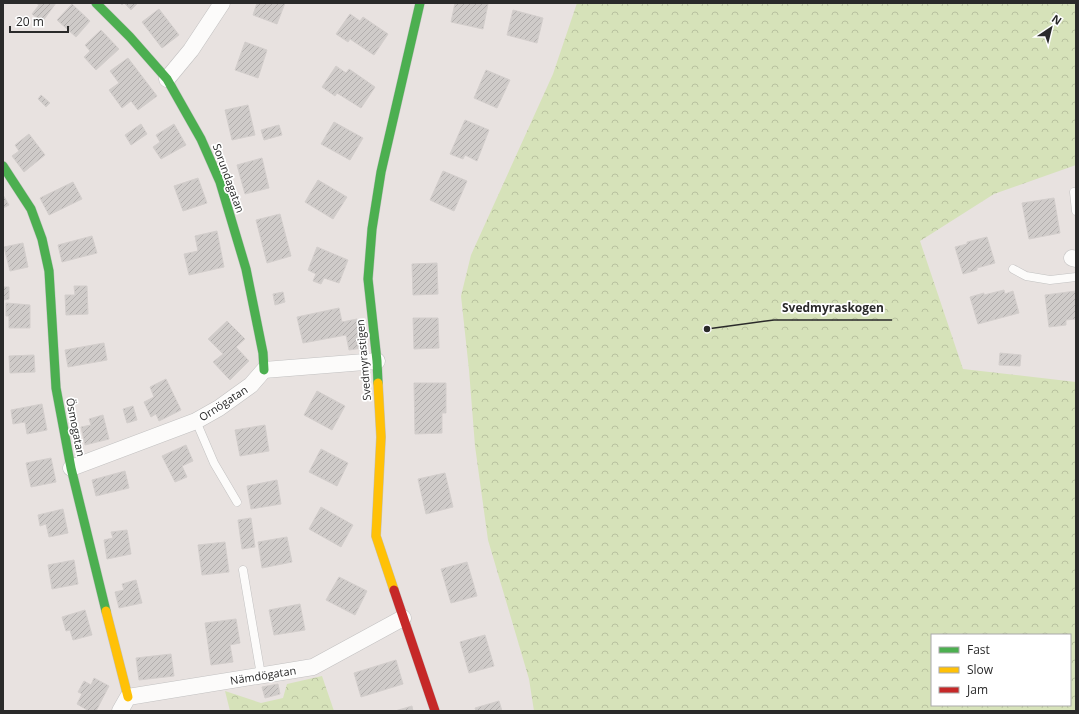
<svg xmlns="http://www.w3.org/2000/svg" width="1079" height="714" viewBox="0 0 1079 714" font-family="'Open Sans',sans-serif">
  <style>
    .forest { fill: url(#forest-crowns); fill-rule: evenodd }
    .building { fill: url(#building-hatch); stroke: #d3cecc }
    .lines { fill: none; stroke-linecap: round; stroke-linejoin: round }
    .lane-casing { stroke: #c2c1c1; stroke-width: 9 }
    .street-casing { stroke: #c2c1c1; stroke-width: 17 }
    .fast-casing { stroke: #c2c1c1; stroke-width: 10 }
    .slow-casing { stroke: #c2c1c1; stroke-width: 10 }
    .jam-casing { stroke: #c2c1c1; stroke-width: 10 }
    .lane { stroke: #fcfbfa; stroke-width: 8 }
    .street { stroke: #fcfbfa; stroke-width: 16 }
    .fast { stroke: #4caf50; stroke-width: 9 }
    .slow { stroke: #ffc107; stroke-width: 9 }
    .jam { stroke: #c62828; stroke-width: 9 }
    .labels { text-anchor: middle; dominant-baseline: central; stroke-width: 3.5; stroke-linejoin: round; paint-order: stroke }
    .street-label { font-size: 11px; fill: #2a2a2a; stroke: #fff }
    .leader { fill: none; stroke: #2a2a2a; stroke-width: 1.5 }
    .callout-dot { fill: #2a2a2a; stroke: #fff; stroke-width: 1.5 }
    .callout-label { font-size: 12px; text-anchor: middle; font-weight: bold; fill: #2a2a2a; stroke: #fff; stroke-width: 3.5; stroke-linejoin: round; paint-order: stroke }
  </style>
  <defs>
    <pattern id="forest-crowns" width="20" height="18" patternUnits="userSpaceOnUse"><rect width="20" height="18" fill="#d6e2b9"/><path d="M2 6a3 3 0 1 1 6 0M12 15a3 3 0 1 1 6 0" fill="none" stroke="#b8c29f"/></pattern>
    <pattern id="building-hatch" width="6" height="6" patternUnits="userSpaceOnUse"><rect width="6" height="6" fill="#cfcbc9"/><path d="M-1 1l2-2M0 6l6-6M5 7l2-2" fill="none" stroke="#b2aead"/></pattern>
  </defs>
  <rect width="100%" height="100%" fill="#e8e2e0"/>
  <!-- forest -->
  <g class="forest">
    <path d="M577,3H1076V165L994,194L920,241L963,369L1076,382V711H534L529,679L488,540L475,446L469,370L461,296L471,255L553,74ZM932,635H1070V705H932Z"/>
    <path d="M322,676L334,711H230L225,691L261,703L283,698L287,684Z"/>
  </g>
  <!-- building -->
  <g class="building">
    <path d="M36,3H56L42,22L32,14L39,5Z"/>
    <path d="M120,3H138L131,10L124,3L122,5Z"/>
    <path d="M257,3H285L277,24L253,15Z"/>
    <path d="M455,3H484L488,4L483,29L451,22Z"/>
    <path d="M72,4L90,21L76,37L57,20Z"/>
    <path d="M159,9L179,35L162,48L142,22Z"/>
    <path d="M513,10L543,18L537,43L507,35Z"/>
    <path d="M350,14L360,21L363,17L388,34L374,55L350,39L348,42L336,34Z"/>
    <path d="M101,30L119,49L96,70L84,57L90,51L85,45Z"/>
    <path d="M245,42L267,50L258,78L235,70Z"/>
    <path d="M128,58L157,96L138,110L131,101L122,108L109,90L119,83L110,71Z"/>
    <path d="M336,66L346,73L349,69L375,87L361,108L337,93L335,96L322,87Z"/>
    <path d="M486,70L510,80L497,108L474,98Z"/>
    <path d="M41,95L50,103L46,107L38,99Z"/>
    <path d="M248,105L255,135L232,140L225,110Z"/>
    <path d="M465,120L489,130L477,161L465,155L463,159L450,154Z"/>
    <path d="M334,122L363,138L350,160L321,144Z"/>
    <path d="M141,124L147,134L131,145L125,135Z"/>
    <path d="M174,124L186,145L161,159L153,147L160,142L156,135Z"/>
    <path d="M279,125L282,135L264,140L261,130Z"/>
    <path d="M29,134L45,155L24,172L12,156L19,151L15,145Z"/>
    <path d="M262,158L269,188L245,194L237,165Z"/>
    <path d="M443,171L467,181L454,211L430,200Z"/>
    <path d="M198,178L207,203L183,211L174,186Z"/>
    <path d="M318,180L347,197L333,219L305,202Z"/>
    <path d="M73,182L82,199L49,215L40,198Z"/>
    <path d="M3,195L9,205L3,208Z"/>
    <path d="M1054,198L1060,233L1029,239L1022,203Z"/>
    <path d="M280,214L291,256L267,263L256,220Z"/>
    <path d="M217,231L224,267L189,275L184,254L198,251L195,236Z"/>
    <path d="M92,236L97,253L62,262L58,245Z"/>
    <path d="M987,237L995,263L977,268V270L963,274L955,247L967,244V242Z"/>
    <path d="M23,243L28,267L10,271L4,247Z"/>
    <path d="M317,247L348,260L339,283L324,278L321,284L313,281L316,274L308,270Z"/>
    <path d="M437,263L438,294L413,295L412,264Z"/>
    <path d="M74,286H87L88,314L66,315L65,295H75Z"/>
    <path d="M3,287H9V299L3,300Z"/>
    <path d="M1004,290L1005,294L1013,291L1019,313L978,324L970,297L984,293V295Z"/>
    <path d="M1076,291V319L1066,320V325L1049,327L1045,295Z"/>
    <path d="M283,292L285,302L275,305L273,294Z"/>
    <path d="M6,303L30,305V328H9V316H6Z"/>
    <path d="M339,308L342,322L357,319L362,348L349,350L346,335L303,343L297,317Z"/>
    <path d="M413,318H438L439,348L414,349Z"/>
    <path d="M227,321L245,339L236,347L249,361L230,380L213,362L223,354L208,339Z"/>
    <path d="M104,343L107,360L68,367L65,350Z"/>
    <path d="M1000,353L1021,355L1020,366L999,365Z"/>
    <path d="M34,355L35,372L10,373L9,356Z"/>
    <path d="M166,379L181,410L159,421L156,414L151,417L144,402L154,397L150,387Z"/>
    <path d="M414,383H446V413H442V433L415,434Z"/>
    <path d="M317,391L345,406L332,430L304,415Z"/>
    <path d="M42,404L47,430L27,434L25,422L13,424L11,410Z"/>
    <path d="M133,406L137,420L127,423L123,409Z"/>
    <path d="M103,415L109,439L85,445L81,427L91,425L89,419Z"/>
    <path d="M265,425L269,451L240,456L235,430Z"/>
    <path d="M186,445L193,461L182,466L187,477L175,482L162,456Z"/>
    <path d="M321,449L348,463L337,486L309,472Z"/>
    <path d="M51,458L56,482L31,487L26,463Z"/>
    <path d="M125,471L129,488L96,496L92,480Z"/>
    <path d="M445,473L453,507L426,514L418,479Z"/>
    <path d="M277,480L281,504L251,509L247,486Z"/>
    <path d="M321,507L353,525L341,547L309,529Z"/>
    <path d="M63,509L68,533L49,537L46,524L40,526L38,515Z"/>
    <path d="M251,518L255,547L242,549L238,520Z"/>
    <path d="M127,530L131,554L107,559L104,540L113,538L111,532Z"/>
    <path d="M287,537L292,562L262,568L258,542Z"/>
    <path d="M225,542L229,572L202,575L198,545Z"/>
    <path d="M74,560L78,584L52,589L48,565Z"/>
    <path d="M467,562L477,596L451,603L441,569Z"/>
    <path d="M339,577L367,591L355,615L326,600Z"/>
    <path d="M136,580L142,603L119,608L115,592L124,590L122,584Z"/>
    <path d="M300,604L305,630L274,635L269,610Z"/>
    <path d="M85,610L92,635L73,640L70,630L66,631L62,617Z"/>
    <path d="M236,619L240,643L230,645L233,662L211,665L205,623Z"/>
    <path d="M485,635L494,666L469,673L460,642Z"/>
    <path d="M171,654L174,676L139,680L136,658Z"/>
    <path d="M396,660L403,684L361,697L354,673Z"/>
    <path d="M94,678L109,686L96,711H89L77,704L82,694L78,692L84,681L91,685Z"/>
    <path d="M278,684L280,694L265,698L262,687Z"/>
    <path d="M499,701L502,711H476L475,708Z"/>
    <path d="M412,706L413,711H395Z"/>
  </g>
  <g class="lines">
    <defs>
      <g id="lane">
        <path d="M1074,192L1076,211"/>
        <path d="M1013,269L1026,276L1050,280L1076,277"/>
        <path d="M196,421L214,463L237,502"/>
        <path d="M243,570L261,675"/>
      </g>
      <g id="street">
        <path d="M167,79L191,50L222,3"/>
        <path d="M1072,258L1076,259"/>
        <path d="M71,468L196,421L219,408L251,385L264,370L377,361"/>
        <path d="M120,711L128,697L313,667L403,618"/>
      </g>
      <g id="fast">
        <path d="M96,3L130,37L167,79L201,139L220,182L246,269L263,353L264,370"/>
        <path d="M3,166L31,209L42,239L49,271L56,388L71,468L106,611"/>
        <path d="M378,383L377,361L368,279L372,229L381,172L420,3"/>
      </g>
      <g id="slow">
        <path d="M378,383L381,437L376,536L394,590"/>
        <path d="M106,611L128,697"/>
      </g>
      <path id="jam" d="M394,590L435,711"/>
    </defs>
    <!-- lane casing -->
    <use href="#lane" class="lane-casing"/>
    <!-- street casing -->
    <use href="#street" class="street-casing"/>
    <!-- fast casing -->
    <use href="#fast" class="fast-casing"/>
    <!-- slow casing -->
    <use href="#slow" class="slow-casing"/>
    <!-- jam casing -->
    <use href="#jam" class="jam-casing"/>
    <!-- lane -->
    <use href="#lane" class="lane"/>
    <!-- street -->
    <use href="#street" class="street"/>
    <!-- fast -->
    <use href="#fast" class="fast"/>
    <!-- slow -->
    <use href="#slow" class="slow"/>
    <!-- jam -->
    <use href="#jam" class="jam"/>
  </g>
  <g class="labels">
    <!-- street labels -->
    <g class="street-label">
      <text transform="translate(229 178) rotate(70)">Sorundagatan</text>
      <text transform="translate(363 360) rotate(-95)">Svedmyrastigen</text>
      <text transform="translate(223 403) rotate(-33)">Ornögatan</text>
      <text transform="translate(76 427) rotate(79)">Ösmogatan</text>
      <text transform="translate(263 675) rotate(-9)">Nämdögatan</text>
    </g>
  </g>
  <!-- callouts -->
  <path class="leader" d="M707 329L774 320H892"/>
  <circle class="callout-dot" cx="707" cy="329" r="4"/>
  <g class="callout-label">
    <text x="833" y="312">Svedmyraskogen</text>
  </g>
  <!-- border -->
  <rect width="1079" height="714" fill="none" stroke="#2a2a2a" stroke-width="8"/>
  <!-- legend -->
  <rect x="931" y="634" width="140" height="72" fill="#ffffff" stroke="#aaaaaa"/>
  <rect x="939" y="647" width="20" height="6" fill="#4caf50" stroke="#aaaaaa"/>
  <text x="967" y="654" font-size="12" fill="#2a2a2a">Fast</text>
  <rect x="939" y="667" width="20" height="6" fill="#ffc107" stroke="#aaaaaa"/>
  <text x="967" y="674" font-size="12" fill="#2a2a2a">Slow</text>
  <rect x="939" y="687" width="20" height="6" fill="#c62828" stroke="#aaaaaa"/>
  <text x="967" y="694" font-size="12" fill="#2a2a2a">Jam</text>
  <!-- north arrow -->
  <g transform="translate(1051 28) rotate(35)" stroke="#ffffff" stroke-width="3" paint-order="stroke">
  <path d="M0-3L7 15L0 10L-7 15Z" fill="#2a2a2a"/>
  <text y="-6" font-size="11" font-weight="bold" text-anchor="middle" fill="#2a2a2a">N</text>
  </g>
  <!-- scale -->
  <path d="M10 26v6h58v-6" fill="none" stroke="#2a2a2a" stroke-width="2"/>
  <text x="16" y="26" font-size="12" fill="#2a2a2a" stroke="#ffffff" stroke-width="3" paint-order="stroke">20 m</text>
</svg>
